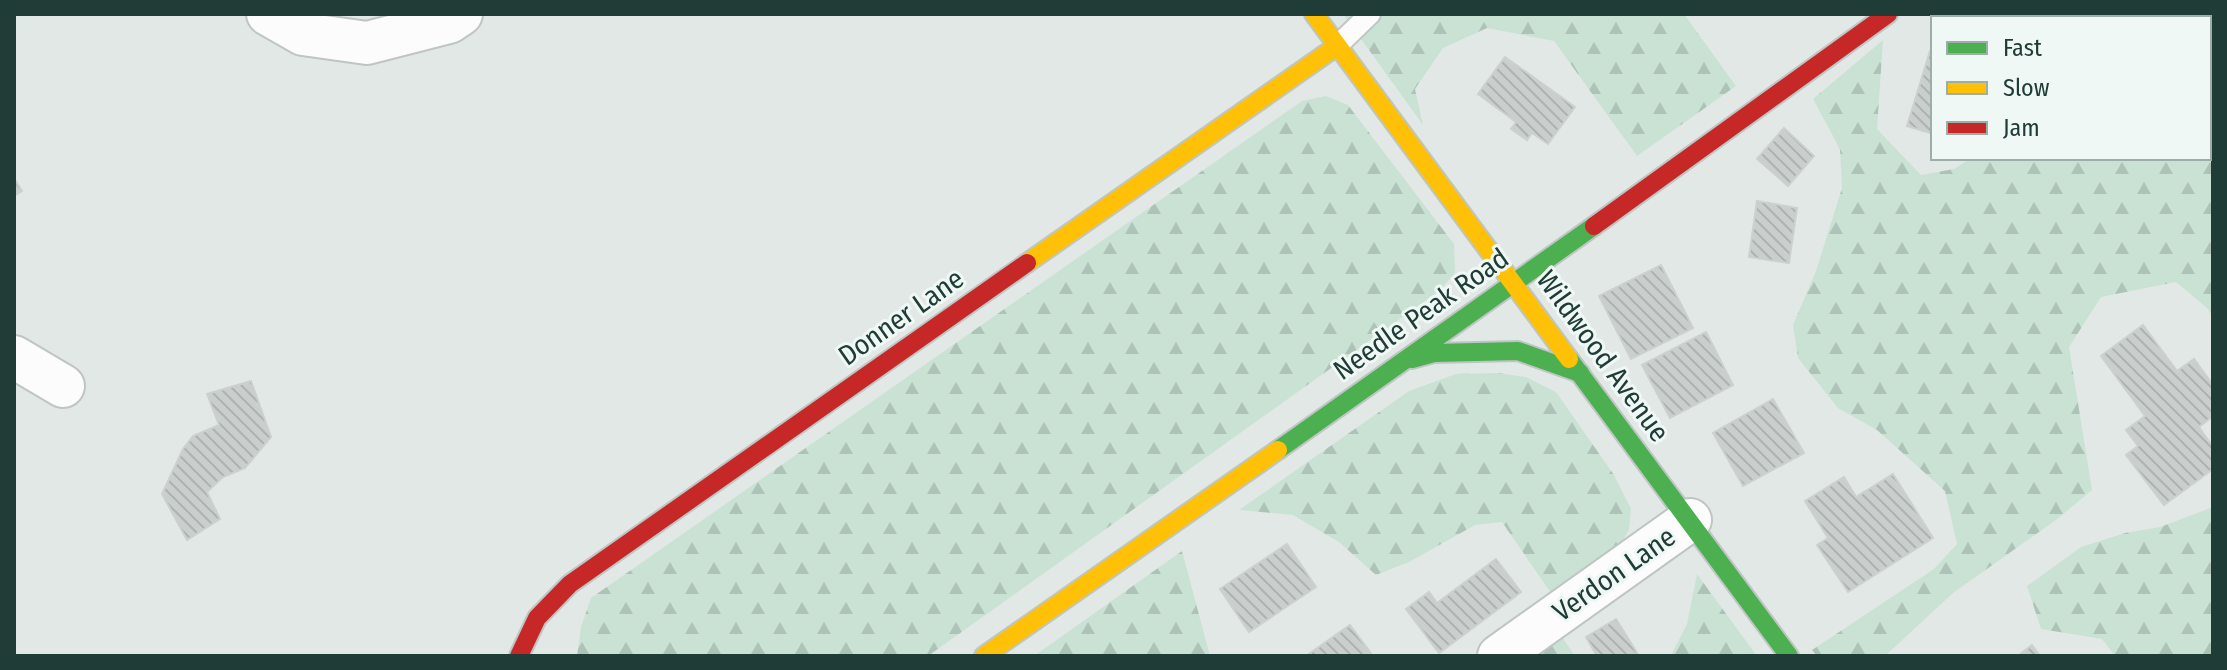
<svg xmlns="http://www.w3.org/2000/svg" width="2227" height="670" viewBox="0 0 2227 670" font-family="'Fira Sans Condensed',sans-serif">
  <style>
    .forest { fill: url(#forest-firs) }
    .building { fill: url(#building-back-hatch); stroke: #cbd1cf; stroke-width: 2 }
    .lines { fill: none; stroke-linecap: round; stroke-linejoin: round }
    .lane-casing { stroke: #bfc5c3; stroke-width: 24 }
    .street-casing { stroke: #bfc5c3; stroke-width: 46 }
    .fast-casing { stroke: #bec6c4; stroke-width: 22 }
    .slow-casing { stroke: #bec6c4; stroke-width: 22 }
    .jam-casing { stroke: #bec6c4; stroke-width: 22 }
    .lane { stroke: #fbfcfb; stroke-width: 20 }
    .street { stroke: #fbfcfb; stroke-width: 42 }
    .fast { stroke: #4caf50; stroke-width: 18 }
    .slow { stroke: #ffc107; stroke-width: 18 }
    .jam { stroke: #c62828; stroke-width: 18 }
    .labels { text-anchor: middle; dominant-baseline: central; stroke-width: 6; stroke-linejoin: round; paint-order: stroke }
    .street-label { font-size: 28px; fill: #203c37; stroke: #f0f8f5 }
  </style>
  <defs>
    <pattern id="forest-firs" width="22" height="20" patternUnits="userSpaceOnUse" patternTransform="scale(2)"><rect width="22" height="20" fill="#cae2d4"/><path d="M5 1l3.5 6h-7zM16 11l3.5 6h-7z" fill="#adc3b7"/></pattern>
    <pattern id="building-back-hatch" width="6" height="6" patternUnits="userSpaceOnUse" patternTransform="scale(2)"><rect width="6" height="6" fill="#cacfcd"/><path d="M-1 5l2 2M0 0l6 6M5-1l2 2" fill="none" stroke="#adb3b1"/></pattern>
  </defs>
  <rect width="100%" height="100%" fill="#e2e8e6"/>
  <!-- forest -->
  <g class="forest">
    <path d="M1343,14H1684L1736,86L1637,156L1554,41L1487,28L1443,48L1415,89L1423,125Z"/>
    <path d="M2189,14H2213V317L2207,308L2176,282L2101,297L2069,347L2092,490L2056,520L1953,593L1885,656H1817L1812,650L1934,569L1957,544L1945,491L1877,430L1838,408L1798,358L1793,325L1816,271L1842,188L1840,149L1813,99L1883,40L1877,129L1921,175L1954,169L1971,158H2209V18H2184Z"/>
    <path d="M1326,96L1348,105L1454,244L1455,273L1439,291L928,656H577L581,627L591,598L1302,101Z"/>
    <path d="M1498,373L1526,377L1556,392L1614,475L1631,509L1629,529L1618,550L1553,596L1502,522L1475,525L1409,562L1376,575L1339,542L1293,515L1239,510L1409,391L1456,374Z"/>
    <path d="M2213,507V656H2115L2102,639L2041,629L2027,586L2081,547L2125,533L2160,527Z"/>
    <path d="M1182,551L1210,656H1034Z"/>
    <path d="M1697,574L1757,656H1671L1687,624Z"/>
    <path d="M1562,637L1575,656H1536Z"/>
  </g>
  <!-- building -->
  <g class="building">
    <path d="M2020,14H2071L2073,18H2013Z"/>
    <path d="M1930,51L1933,52V134L1907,126Z"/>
    <path d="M1505,57L1575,107L1548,144L1532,133L1527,140L1511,129L1516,122L1478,94Z"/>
    <path d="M1784,128L1814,156L1788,186L1757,159Z"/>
    <path d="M14,178L22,191L14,196Z"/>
    <path d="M1757,201L1797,208L1789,263L1749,257Z"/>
    <path d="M1661,265L1693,328L1631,359L1599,296Z"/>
    <path d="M2143,325L2177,371L2194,359L2213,385V416L2199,427L2213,447V469L2164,505L2126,455L2138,446L2126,430L2145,416L2101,356Z"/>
    <path d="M1706,332L1733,385L1670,418L1642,365Z"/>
    <path d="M251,381L271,437L245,468L223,477L207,492L220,519L187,540L162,494L183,449L193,436L219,425L207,394Z"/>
    <path d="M1773,399L1804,453L1743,486L1713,433Z"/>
    <path d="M1893,474L1933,538L1848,592L1817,545L1828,538L1805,501L1844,477L1856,497Z"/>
    <path d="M1287,544L1316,587L1249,632L1220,589Z"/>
    <path d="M1496,559L1521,592L1439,653L1406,609L1429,592L1437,603Z"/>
    <path d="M1616,619L1639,656H1597L1586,637Z"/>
    <path d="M1350,625L1373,656H1306Z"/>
    <path d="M2032,645L2040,656H2018Z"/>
  </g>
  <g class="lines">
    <defs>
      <path id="lane" d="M1337,46L1370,14"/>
      <g id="street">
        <path d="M268,14L303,34L367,43L449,22L461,14"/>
        <path d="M14,357L63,386"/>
        <path d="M1499,656L1690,520"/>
      </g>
      <g id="fast">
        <path d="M1412,359L1434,353L1518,351L1580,373"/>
        <path d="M1569,359L1789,656"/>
        <path d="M1278,450L1594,226"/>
      </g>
      <g id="slow">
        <path d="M1314,14L1569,359"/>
        <path d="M1027,263L1337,46"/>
        <path d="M984,656L1278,450"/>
      </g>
      <g id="jam">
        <path d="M1594,226L1888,14"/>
        <path d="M519,656L537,618L570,584L1027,263"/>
      </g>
    </defs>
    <!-- lane casing -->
    <use href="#lane" class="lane-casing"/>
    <!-- street casing -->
    <use href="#street" class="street-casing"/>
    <!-- fast casing -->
    <use href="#fast" class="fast-casing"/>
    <!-- slow casing -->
    <use href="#slow" class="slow-casing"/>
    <!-- jam casing -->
    <use href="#jam" class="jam-casing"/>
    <!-- lane -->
    <use href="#lane" class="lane"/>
    <!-- street -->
    <use href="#street" class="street"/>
    <!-- fast -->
    <use href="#fast" class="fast"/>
    <!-- slow -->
    <use href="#slow" class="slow"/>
    <!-- jam -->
    <use href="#jam" class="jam"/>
  </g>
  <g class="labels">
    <!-- street labels -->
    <g class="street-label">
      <text transform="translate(1421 314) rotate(-35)">Needle Peak Road</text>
      <text transform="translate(901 317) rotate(-35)">Donner Lane</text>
      <text transform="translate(1603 356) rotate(54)">Wildwood Avenue</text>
      <text transform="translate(1614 574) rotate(-35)">Verdon Lane</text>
    </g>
  </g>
  <!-- border -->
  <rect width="2227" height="670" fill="none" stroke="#203c37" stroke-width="32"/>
  <!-- legend -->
  <rect x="1931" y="16" width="280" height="144" fill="#f0f8f5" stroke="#9dada9" stroke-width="2"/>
  <rect x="1947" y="42" width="40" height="12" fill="#4caf50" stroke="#9dada9" stroke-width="2"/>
  <text x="2003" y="56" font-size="24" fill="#203c37">Fast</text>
  <rect x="1947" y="82" width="40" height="12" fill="#ffc107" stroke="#9dada9" stroke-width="2"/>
  <text x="2003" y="96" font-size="24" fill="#203c37">Slow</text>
  <rect x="1947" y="122" width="40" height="12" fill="#c62828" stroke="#9dada9" stroke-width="2"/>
  <text x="2003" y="136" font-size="24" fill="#203c37">Jam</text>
</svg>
